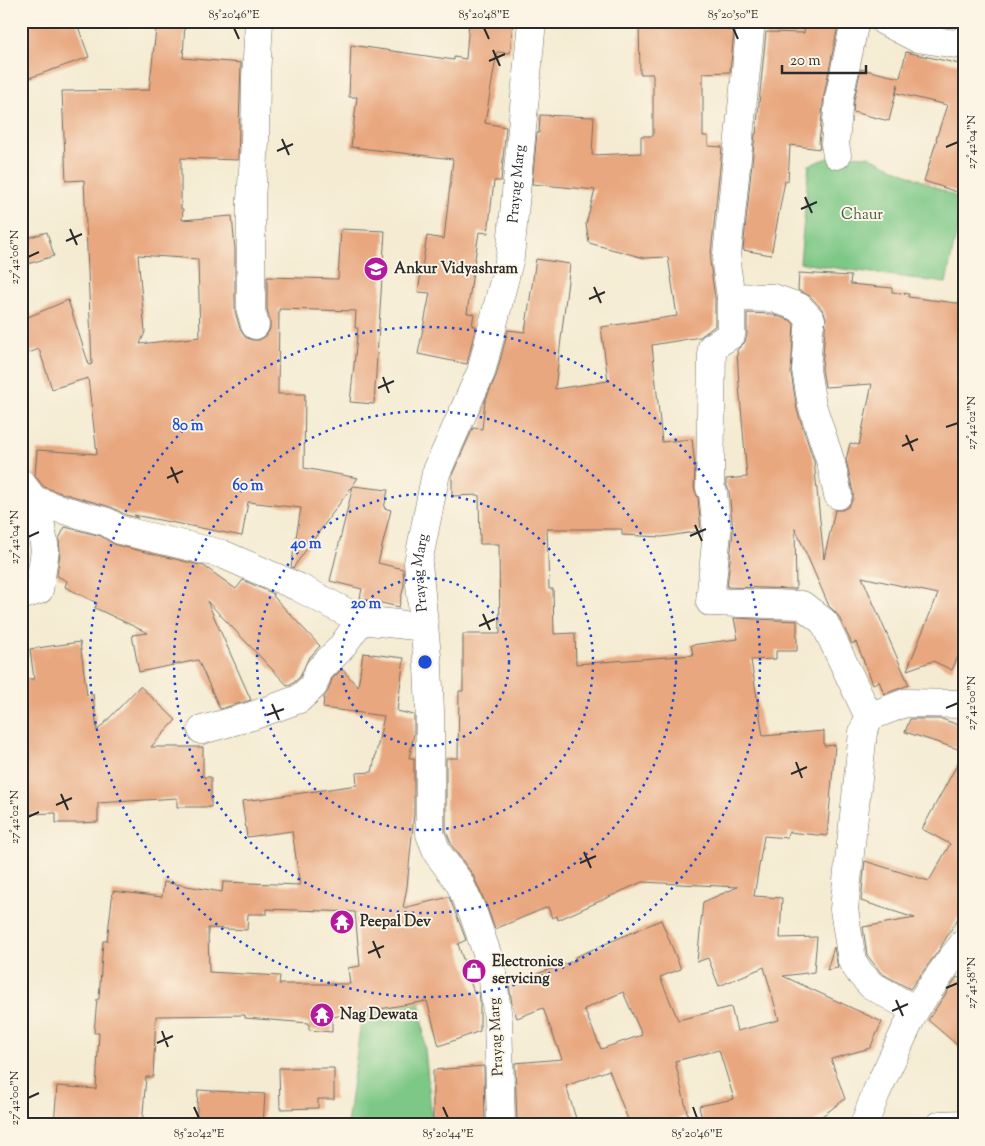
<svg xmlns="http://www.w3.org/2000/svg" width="985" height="1146" viewBox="0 0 985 1146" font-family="'Sorts Mill Goudy',serif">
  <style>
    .green { fill: #7dc886; stroke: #547a58 }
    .building { fill: #e8a77f; fill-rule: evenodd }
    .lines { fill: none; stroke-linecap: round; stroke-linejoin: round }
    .street-casing { stroke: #716e65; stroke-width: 29 }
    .secondary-casing { stroke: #716e65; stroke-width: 29 }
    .street { stroke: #fff; stroke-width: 28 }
    .secondary { stroke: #fff; stroke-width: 28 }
    .ticks { fill: none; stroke: #2b2b2b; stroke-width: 2 }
    .ring { fill: none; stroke: #1d4ed8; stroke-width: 2.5; stroke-dasharray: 2.5 5 }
    .labels { text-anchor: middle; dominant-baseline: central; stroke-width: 4; stroke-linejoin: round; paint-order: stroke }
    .street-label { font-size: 15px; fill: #2b2b2b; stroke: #fcf5e5 }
    .park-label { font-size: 15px; fill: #445a46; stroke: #fcf5e5 }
    .poi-label { font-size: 15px; font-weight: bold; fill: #2b2b2b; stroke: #fcf5e5; text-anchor: start }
    .centre { fill: #1d4ed8; stroke: #fcf5e5; stroke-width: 2.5 }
    .ring-label { font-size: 15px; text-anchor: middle; font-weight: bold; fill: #1d4ed8; stroke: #fcf5e5; stroke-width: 4; stroke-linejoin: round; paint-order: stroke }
    .neatline { fill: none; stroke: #2b2b2b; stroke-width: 2 }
    .ticks-label { font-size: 12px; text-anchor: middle; fill: #2b2b2b }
  </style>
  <rect width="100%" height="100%" fill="#fcf5e5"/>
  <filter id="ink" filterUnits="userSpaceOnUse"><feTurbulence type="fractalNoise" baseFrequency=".02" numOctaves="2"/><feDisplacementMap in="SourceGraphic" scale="10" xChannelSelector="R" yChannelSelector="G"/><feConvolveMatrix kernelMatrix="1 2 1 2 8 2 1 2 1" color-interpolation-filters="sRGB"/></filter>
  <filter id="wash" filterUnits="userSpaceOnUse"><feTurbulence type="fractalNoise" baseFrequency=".0096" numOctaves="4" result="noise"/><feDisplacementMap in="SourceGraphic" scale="20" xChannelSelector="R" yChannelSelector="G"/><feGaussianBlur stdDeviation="1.12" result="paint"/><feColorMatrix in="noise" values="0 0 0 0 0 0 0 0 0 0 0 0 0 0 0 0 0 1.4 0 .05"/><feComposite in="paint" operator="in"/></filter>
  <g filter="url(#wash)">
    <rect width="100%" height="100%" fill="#f4ebd2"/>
    <!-- green -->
    <g class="green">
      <path d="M837,155L868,156L963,200L946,283L800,263L809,165Z"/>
      <path d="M420,1000L432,1119L427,1125H347L362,1013Z"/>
    </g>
    <g id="blocks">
      <!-- building -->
      <g class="building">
        <path d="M21,21H76L89,57L29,78L21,55Z"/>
        <path d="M157,21H185L183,58L241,63L238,160L181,158V209H183L182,220L232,216L235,249V311L240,329L245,337L252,340H259L266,336L270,329V321L267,309V277L338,279L341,229L385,231L374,404L350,402L358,328H355L356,311L279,309L278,394H305L304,468L358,478L293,568L291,567L301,508L248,502L242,536L134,515L138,518L126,515L111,507L58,492L44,487L35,476L37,450L97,454L88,378L52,389L39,349L21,356V320L68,300L89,365L92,364L84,180L66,181L62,91L149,90ZM138,255L198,259L200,337L140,344L145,332Z"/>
        <path d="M469,21H513L510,53L497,52L485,123L506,127L501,181H494L488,233L479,232L467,313L474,314L472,326H476L467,364L418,354L430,293L418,292L427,236L444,239L453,159L351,147L357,97H349L351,45L454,60V57L466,59Z"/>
        <path d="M639,21H727V30L734,31L730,72L703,73V136H708V146L722,147L710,263L715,298V326L700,337L652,345L662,442L692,439L695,467L694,488L698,498L701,531L662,537L622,535V529H547L549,589H553L554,634L575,633L576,664L693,655L691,645L738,639L734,618L797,621V651H776V659L751,660L763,736L824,731V746L835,745L827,836L788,832L787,838L764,836L754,896L782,898L780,938L817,937L814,972L783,976L882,1022L870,1048L831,1059L845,1099L810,1125H703L699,1106L734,1099L719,1050L675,1061L688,1116L653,1125H630L609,1070L566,1086L578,1125H517L515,1063L562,1059L543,1008L517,1018L512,1004L509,984L576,960L575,957L661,920L681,969L660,977L678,1020L731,1007L737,1031L779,1020L764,967L719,986L708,958L697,962L703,902L738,887L642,882L558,920L557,916L552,918L548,907L495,929L487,907L473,875L452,846L446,831V758H458L459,691H463V634H500L499,544H480L479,495L452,496V475L473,428L482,429L485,401L496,376L508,330L525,332L536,259L570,264L555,389L608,381L601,327L677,316L668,257L644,258L589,243L586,224L595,190L532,184L537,133H539L540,115L594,117L592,155L641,153V136H653V74H640ZM623,992L642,1035L601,1049L584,1009Z"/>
        <path d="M805,21H839L824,95L819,143L820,149L790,145L788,182L785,181L771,255L743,250L755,134H756L766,32L804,33Z"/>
        <path d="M906,52L964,65V180L960,193L924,181L937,139H936L947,105L896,93L898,84L889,121L853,112L854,100L861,69L900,78Z"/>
        <path d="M47,232L54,256L21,266V240Z"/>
        <path d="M799,273L851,276L850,284L892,288V292L909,294L908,297L964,304V643L952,670L933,661L907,670L938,594L862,577L909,685L884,694L879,681L873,684L856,642L852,644L838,615L829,606L795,528L796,589L727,587L733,531L729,491L726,484V479L747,477L739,385L737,350L745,342L747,335V313L770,314L790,320L794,324L791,373L797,410L814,461L824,559L835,510H842L848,507L853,499V492L846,460L850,443L859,445L872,384L825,387L822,369L826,317L822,309L810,296L798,290Z"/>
        <path d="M353,486L388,490L384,508L391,510L378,563L403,569L404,585L399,607L360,598L362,589L330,581Z"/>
        <path d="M65,527L101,536L116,545L204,566L236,589L243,580L274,594L273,596L320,646L308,659L300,677L291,685L288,686L207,601L251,700L220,709L198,660L139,672L132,635L148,633L95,608L97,603L65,587L67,581L57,576L60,552L59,539Z"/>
        <path d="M80,642L87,695L93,694L97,731L140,686L176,720L151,747H203V777H211V807H177V798L98,803V822L81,823H56V813L21,814V679H34L30,649Z"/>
        <path d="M363,653L404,658L397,711L414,715V734L409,758H414V814L407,887L403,908L449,897L458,919L466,940L458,944L474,993L479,992L480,1001V1031L439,1046L427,1001L332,1017V1032L309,1030V1023L245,1018V1015L156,1016L153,1077H146L142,1125H54L57,1086L96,1089L99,1033H94L97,999H99L103,941H107L113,891L162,897L164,882L222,892L223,882L300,885L292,831L247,837L242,801L260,799L262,800L261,799L357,785L356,773L372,772L384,716L323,708L324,697L328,691L332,679L342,669L358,687ZM267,909L355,912L360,966L348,968L350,984H279L280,976L209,972L208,928L247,930L248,914H267Z"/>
        <path d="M910,719H942L964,727V751L905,732Z"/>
        <path d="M964,752V908L939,950L910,989L881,973L867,955L863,927L915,918L861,901L865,861L929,881L950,844L922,829Z"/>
        <path d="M834,947L838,968L827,970Z"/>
        <path d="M957,977L964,981V1051L928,1020Z"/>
        <path d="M484,1066L485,1125H433V1070Z"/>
        <path d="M279,1068H334V1099H318V1108L280,1109Z"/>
        <path d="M198,1090L265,1094L263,1125H196Z"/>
      </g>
    </g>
  </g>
  <g filter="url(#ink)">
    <use href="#blocks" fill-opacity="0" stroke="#716e65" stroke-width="1"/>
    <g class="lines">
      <defs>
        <g id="street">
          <path d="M751,21L726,264L731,297V335L712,347L710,488L713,493L717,532L710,602L802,605L824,622L869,717L863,732L844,909L852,961L860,973L871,985L915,1010"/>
          <path d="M884,21L917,38L956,44L964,40"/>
          <path d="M837,155L835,144L839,98L855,21"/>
          <path d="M731,297L773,298L799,307L811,320L809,328L806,370L812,405L831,463L838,495"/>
          <path d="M255,325L251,311V199L255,142L256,78L259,21"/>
          <path d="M21,483L34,500L53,507L107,522L120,530L222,554L298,587L361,620L424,627"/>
          <path d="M21,596L39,590L45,550L41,526L22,488"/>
          <path d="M869,717L905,703L964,704"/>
          <path d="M202,730L252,716L299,699L313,686L319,670L340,649L361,620"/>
          <path id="s1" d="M501,1125L498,1019L491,965L473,913L459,882L438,854L430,834V711L428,666L418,563L436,473L481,372L510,257L532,21"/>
          <path d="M864,1125L876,1093L915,1010L948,963L964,943"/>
        </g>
        <path id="secondary" d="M940,1125L964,1124"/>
      </defs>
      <!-- street casing -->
      <use href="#street" class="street-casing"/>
      <!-- secondary casing -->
      <use href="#secondary" class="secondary-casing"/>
      <!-- street -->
      <use href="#street" class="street"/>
      <!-- secondary -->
      <use href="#secondary" class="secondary"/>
    </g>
  </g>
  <!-- ticks -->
  <path class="ticks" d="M234,28L239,39M484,28L489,39M733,28L738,39M493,50L500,66M489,61L505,54M282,139L289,155M946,147L958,142M277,151L293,144M805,197L812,213M801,209L817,202M70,229L77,245M66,241L82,234M28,257L39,252M594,287L601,303M589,299L605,292M383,377L389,393M378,388L394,381M946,427L958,423M906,435L913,451M902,446L918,439M171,467L178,483M167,478L183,471M695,525L702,541M690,536L706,529M28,537L39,532M483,614L490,630M479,626L495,619M272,704L279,720M946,708L958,703M267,715L284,709M796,762L802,778M791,774L807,767M61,794L68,810M56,805L72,798M28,817L39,812M584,852L591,868M580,863L596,856M373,941L380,958M368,953L384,946M946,988L958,983M896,1000L903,1016M892,1011L908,1004M162,1031L168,1047M157,1043L173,1036M28,1098L39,1093M194,1107L199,1118M443,1107L448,1118M693,1107L697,1118"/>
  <!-- distance rings -->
  <g class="ring">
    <circle cx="425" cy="662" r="84"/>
    <circle cx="425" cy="662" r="168"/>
    <circle cx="425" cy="662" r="251"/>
    <circle cx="425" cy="662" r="335"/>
  </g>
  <!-- icons -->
  <defs>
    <symbol id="school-disc" viewBox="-11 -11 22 22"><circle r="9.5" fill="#b5179e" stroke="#fcf5e5"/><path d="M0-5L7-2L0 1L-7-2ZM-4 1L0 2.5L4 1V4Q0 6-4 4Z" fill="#fff"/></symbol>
    <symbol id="temple-disc" viewBox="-11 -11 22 22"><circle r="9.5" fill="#b5179e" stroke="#fcf5e5"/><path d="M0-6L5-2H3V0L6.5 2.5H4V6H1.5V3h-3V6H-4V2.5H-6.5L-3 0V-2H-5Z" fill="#fff"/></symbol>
    <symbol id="shop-disc" viewBox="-11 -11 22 22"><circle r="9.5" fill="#b5179e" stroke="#fcf5e5"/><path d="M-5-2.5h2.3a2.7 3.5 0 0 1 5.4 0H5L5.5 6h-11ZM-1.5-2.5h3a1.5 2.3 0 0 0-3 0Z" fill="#fff"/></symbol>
  </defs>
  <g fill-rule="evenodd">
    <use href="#school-disc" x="362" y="255" width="28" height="28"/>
    <use href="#temple-disc" x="328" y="908" width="28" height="28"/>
    <use href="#shop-disc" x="460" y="957" width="28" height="28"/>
    <use href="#temple-disc" x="308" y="1001" width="28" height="28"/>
  </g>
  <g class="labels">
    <!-- street labels -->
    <g class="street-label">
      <text stroke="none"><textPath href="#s1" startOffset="972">Prayag Marg</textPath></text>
      <text stroke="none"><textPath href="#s1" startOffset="568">Prayag Marg</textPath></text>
      <text transform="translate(497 1037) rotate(-93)">Prayag Marg</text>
    </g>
    <!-- park labels -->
    <g class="park-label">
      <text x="862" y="215">Chaur</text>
    </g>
    <!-- poi labels -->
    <g class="poi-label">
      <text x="394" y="269">Ankur Vidyashram</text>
      <text x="360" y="922">Peepal Dev</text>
      <text x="492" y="962">Electronics<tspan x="492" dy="17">servicing</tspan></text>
      <text x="340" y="1015">Nag Dewata</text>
    </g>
  </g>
  <circle cx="425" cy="662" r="8" class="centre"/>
  <g class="ring-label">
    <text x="188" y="430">80 m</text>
    <text x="248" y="490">60 m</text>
    <text x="306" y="548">40 m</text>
    <text x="366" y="608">20 m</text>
  </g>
  <!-- margin -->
  <rect width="985" height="1146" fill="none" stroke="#fcf5e5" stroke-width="55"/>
  <!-- scale -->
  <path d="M782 65v8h84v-8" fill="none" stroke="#2b2b2b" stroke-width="2.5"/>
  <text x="790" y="65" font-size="15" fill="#2b2b2b" stroke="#fcf5e5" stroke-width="4" paint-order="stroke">20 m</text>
  <rect x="28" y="28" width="930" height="1090" class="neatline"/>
  <g class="ticks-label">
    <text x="234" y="18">85°20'46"E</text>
    <text x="484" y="18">85°20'48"E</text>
    <text x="733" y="18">85°20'50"E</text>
    <text transform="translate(971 142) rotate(-90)" y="4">27°42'04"N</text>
    <text transform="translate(14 257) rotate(-90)" y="4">27°42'06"N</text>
    <text transform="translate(971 423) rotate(-90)" y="4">27°42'02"N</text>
    <text transform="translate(14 537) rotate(-90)" y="4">27°42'04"N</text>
    <text transform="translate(971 703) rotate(-90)" y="4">27°42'00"N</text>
    <text transform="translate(14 817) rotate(-90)" y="4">27°42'02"N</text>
    <text transform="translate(971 983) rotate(-90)" y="4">27°41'58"N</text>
    <text transform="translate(14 1098) rotate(-90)" y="4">27°42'00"N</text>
    <text x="199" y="1137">85°20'42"E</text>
    <text x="448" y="1137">85°20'44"E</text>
    <text x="697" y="1137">85°20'46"E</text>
  </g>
</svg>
